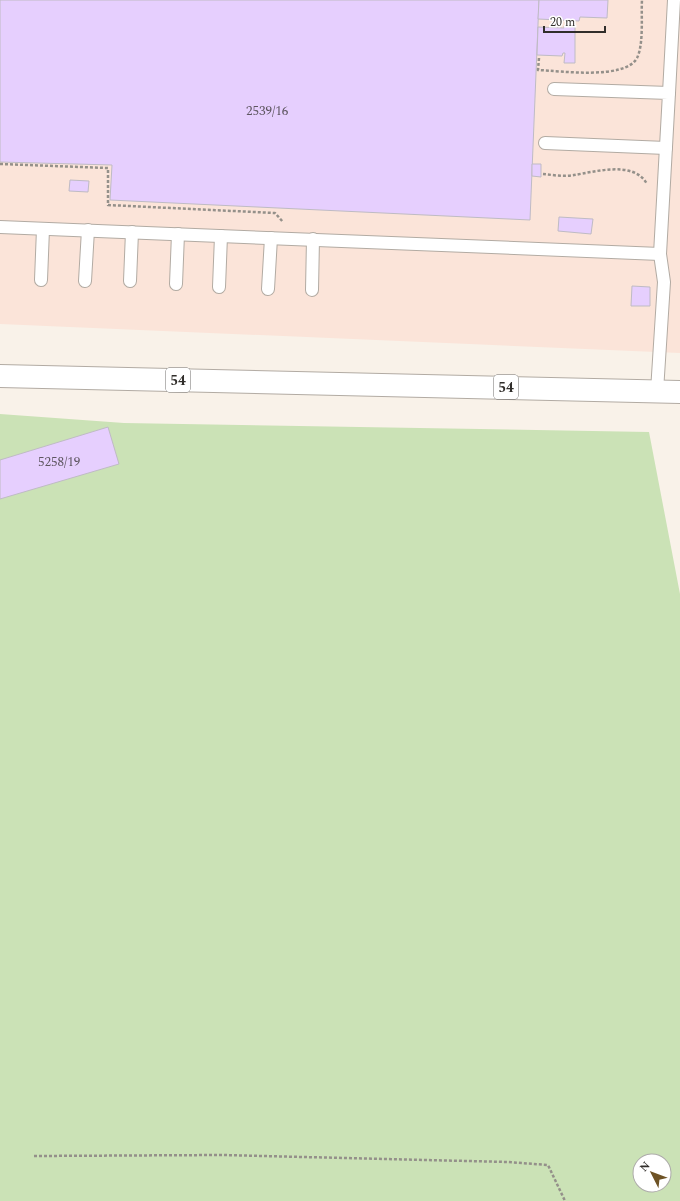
<svg xmlns="http://www.w3.org/2000/svg" width="680" height="1201" viewBox="0 0 680 1201" font-family="Spectral,serif">
  <style>
    .industrial { fill: #fbe4d9 }
    .green { fill: #cbe2b6; fill-rule: evenodd }
    .building { fill: #e6cffe; stroke: #bfbbc4 }
    .lines { fill: none; stroke-linecap: round; stroke-linejoin: round }
    .lane-casing { stroke: #b2aba3; stroke-width: 14 }
    .primary-casing { stroke: #b2aba3; stroke-width: 24 }
    .path { stroke: #94908a; stroke-width: 2.5; stroke-dasharray: 3 2; stroke-linecap: butt }
    .lane { stroke: #fff; stroke-width: 12 }
    .primary { stroke: #fff; stroke-width: 22 }
    .labels { text-anchor: middle; dominant-baseline: central; stroke-width: 3; stroke-linejoin: round; paint-order: stroke }
    .number-label { font-size: 13px; fill: #5e5660 }
    .shield { fill: #fff; stroke: #6f6d6b; stroke-width: 1 }
    .shield-label { font-size: 14px; font-weight: bold; fill: #312e2b }
  </style>
  <rect width="100%" height="100%" fill="#f9f2e9"/>
  <!-- industrial -->
  <path class="industrial" d="M0,0H680V353L0,324Z"/>
  <!-- green -->
  <path class="green" d="M0,414L124,423L649,432L680,594V1201H0ZM640,1161H664V1185H640Z"/>
  <!-- building -->
  <g class="building">
    <path d="M0,0H539L530,220L110,200L112,165L0,162Z"/>
    <path d="M539,0H608L607,18L580,17L579,21L538,19Z"/>
    <path d="M564,26L575,27V63H564L565,53H563L562,56L537,55L538,27L564,28Z"/>
    <path d="M532,164H541V177L532,176Z"/>
    <path d="M70,180L89,181L88,192L69,191Z"/>
    <path d="M559,217L593,219L591,234L558,231Z"/>
    <path d="M632,286L650,287V306H631Z"/>
    <path d="M108,427L119,464L0,499V460Z"/>
  </g>
  <g class="lines">
    <defs>
      <g id="lane">
        <path d="M554,89L669,93L660,254L664,282L657,391"/>
        <path d="M669,93L674,0"/>
        <path d="M545,143L666,148"/>
        <path d="M0,227L660,254"/>
        <path d="M41,280L43,229"/>
        <path d="M85,281L88,230"/>
        <path d="M130,281L132,232"/>
        <path d="M176,284L178,234"/>
        <path d="M219,287L221,236"/>
        <path d="M268,289L271,238"/>
        <path d="M312,290L313,239"/>
      </g>
      <path id="primary" d="M0,376L680,392"/>
    </defs>
    <!-- lane casing -->
    <use href="#lane" class="lane-casing"/>
    <!-- primary casing -->
    <use href="#primary" class="primary-casing"/>
    <!-- path -->
    <g class="path">
      <path d="M539,58L538,70C561,71 625,80 637,58C644,44 641,15 642,0"/>
      <path d="M0,164L108,168V205L275,213L283,222"/>
      <path d="M543,174C553,175 564,177 574,175C594,172 634,160 647,184"/>
      <path d="M34,1156L222,1155L508,1162L548,1165L565,1201"/>
    </g>
    <!-- lane -->
    <use href="#lane" class="lane"/>
    <!-- primary -->
    <use href="#primary" class="primary"/>
  </g>
  <g class="labels">
    <!-- number labels -->
    <g class="number-label">
      <text x="267" y="111">2539/16</text>
      <text x="59" y="462">5258/19</text>
    </g>
    <!-- shield labels -->
    <g class="shield">
      <rect x="166" y="368" width="24" height="24" rx="3"/>
      <rect x="494" y="375" width="24" height="24" rx="3"/>
    </g>
    <g class="shield-label">
      <text x="178" y="380">54</text>
      <text x="506" y="387">54</text>
    </g>
  </g>
  <!-- north arrow -->
  <g transform="translate(652 1173) rotate(312)"><circle r="19" fill="#ffffff" stroke="#adabaa"/>
  <path d="M0-3L7 15L0 10L-7 15Z" fill="#6e5325"/>
  <text y="-6" font-size="11" font-weight="bold" text-anchor="middle" fill="#312e2b">N</text>
  </g>
  <!-- scale -->
  <path d="M544 26v6h61v-6" fill="none" stroke="#312e2b" stroke-width="2"/>
  <text x="550" y="26" font-size="12" fill="#312e2b" stroke="#ffffff" stroke-width="3" paint-order="stroke">20 m</text>
</svg>
